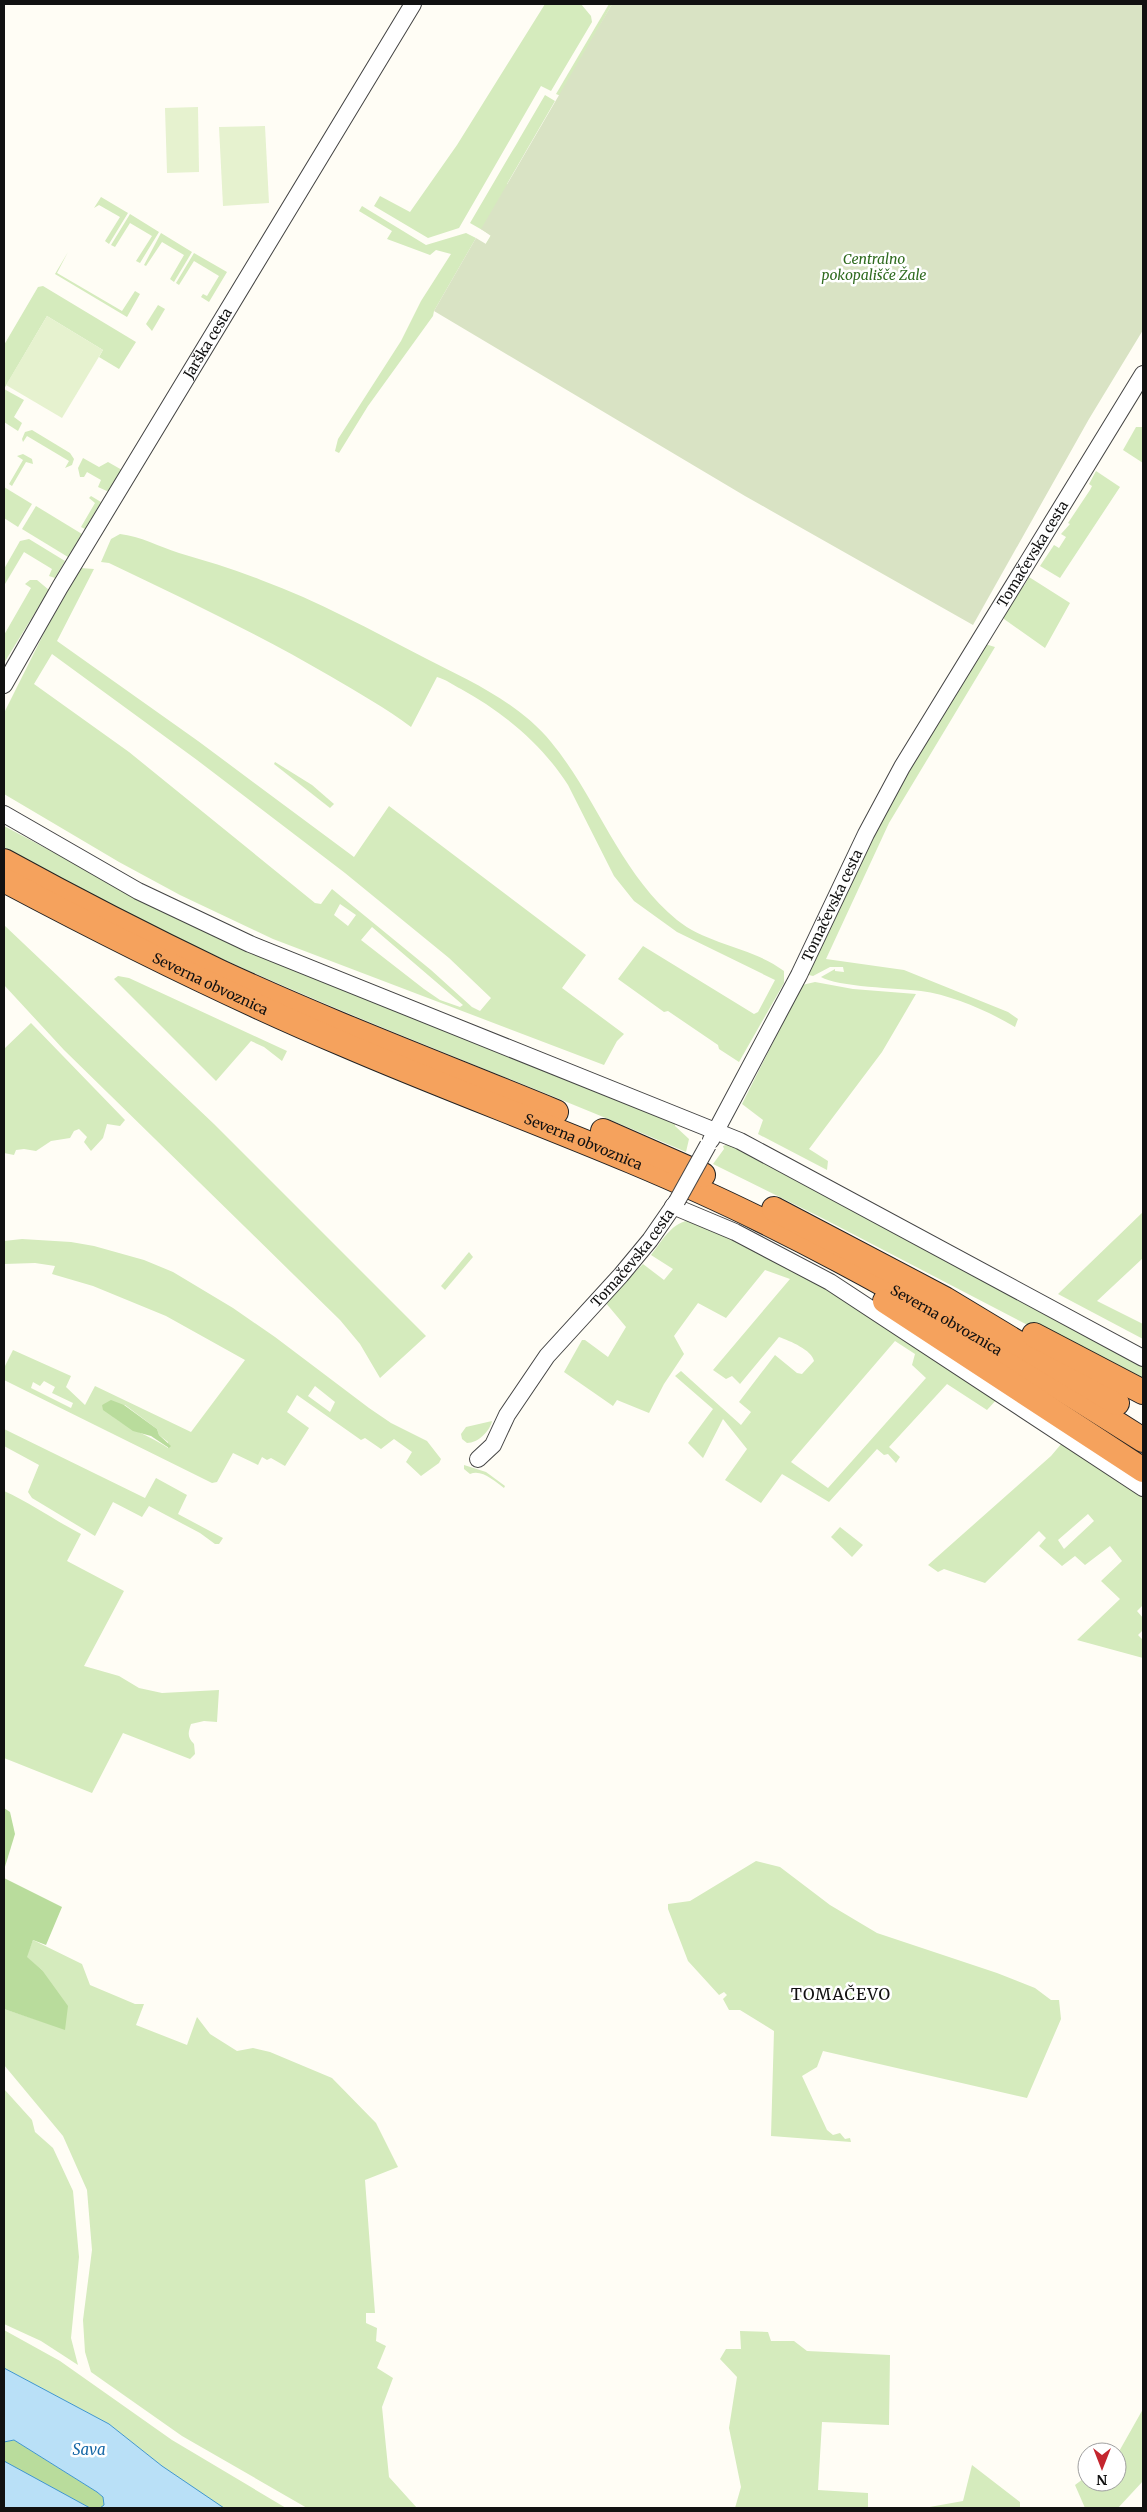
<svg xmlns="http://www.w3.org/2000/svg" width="1147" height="2512" viewBox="0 0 1147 2512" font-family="Merriweather,serif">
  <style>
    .green { fill: #d5ebbd; fill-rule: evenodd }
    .forest { fill: #b9dc9c }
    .cemetery { fill: #d9e3c4 }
    .pitch { fill: #e6f2cf }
    .water { fill: #b9e0f7; stroke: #3f96cf }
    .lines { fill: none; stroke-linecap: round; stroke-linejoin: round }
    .minor-casing { stroke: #444; stroke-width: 18 }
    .highway-casing { stroke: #222; stroke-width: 26 }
    .minor { stroke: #fff; stroke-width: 16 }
    .highway { stroke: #f5a25d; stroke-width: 24 }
    .minor-bridge-casing { stroke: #444; stroke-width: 18; stroke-linecap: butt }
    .minor-bridge { stroke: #fff; stroke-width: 16 }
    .labels { text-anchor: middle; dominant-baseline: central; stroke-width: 5; stroke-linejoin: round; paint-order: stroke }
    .park-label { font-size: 14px; font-style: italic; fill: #2f6b1f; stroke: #fff }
    .street-label { font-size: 14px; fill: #111; stroke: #fff }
    .water-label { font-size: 15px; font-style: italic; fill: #1768a6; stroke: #fff }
    .quarter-label { font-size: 16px; letter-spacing: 1px; fill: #111; stroke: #fff }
  </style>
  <rect width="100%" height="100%" fill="#fffdf5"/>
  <!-- green -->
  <g class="green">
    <path d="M545,4H581L591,16L592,22L551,91L541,86L459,228L428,238L374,206L380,196L410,212L457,145Z"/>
    <path d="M609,4H612L561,96L556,94Z"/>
    <path d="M545,95L555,101L507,184L578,223L482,250L491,235L470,223Z"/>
    <path d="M101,197L128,213L109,244L105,241L120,217L99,205L94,208Z"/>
    <path d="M362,206L426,245L466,233L476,238L434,311L433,316L368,406L339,453L335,451L338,439L401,341L421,301L451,254L436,250L430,255L387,239L392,231L359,211Z"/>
    <path d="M130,214L159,232L140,263L136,261L152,236L130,223L115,247L111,245Z"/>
    <path d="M161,233L192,252L174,282L170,279L184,255L162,242L146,266L144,265Z"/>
    <path d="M68,252L57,273L122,311L135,291L140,294L127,317L55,274Z"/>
    <path d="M194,253L227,272L209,302L201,297L203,294L207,296L219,276L194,261L179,285L176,283Z"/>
    <path d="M43,286L136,342L119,369L99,357L103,350L47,316L4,389L24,400L14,417L22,423L18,431L4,422V345L38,287Z"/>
    <path d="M158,305L165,309L152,331L146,324Z"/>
    <path d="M1136,427H1143V463L1123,450Z"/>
    <path d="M32,430L70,453L74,459L72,465L65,468L69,461L27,436L23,442L22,439L25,432Z"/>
    <path d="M23,454L32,459L33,464L26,462L12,486L9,484L23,460L17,456Z"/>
    <path d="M83,458L99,467L108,462L122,470L109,492L98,487L101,480L87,472L84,477H80L78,468Z"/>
    <path d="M1096,471L1120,487L1060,578L1040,566L1054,545L1059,548L1066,537L1061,534L1070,524L1068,523L1090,490L1092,486L1089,484Z"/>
    <path d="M4,487L32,504L18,527L4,518Z"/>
    <path d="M91,496L101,502L85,529L81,527L95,503L89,498Z"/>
    <path d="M36,506L82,534L68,557L22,529Z"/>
    <path d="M120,534C140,536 160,547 179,553C206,561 234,569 261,580C318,601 371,630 425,658C470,681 518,702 551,742C598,799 619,872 677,920C708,945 752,947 784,971V983L739,1062L719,1049L718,1045L668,1011L664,1012L618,979L643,946L754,1014L758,1012L775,980L677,932L634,901L614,876L568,785C541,743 504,713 461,689C453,685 445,679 437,677L411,727C386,708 357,692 330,676C258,634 184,599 109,563L101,562L111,539Z"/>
    <path d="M29,539L65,561L55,578L49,576L52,569L24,552L5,584L4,569L20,541Z"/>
    <path d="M81,568L94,569L57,641L198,741L354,857L389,806L586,955L562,988L624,1034L617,1041L604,1065L273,939L180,895L119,862L4,794V713L46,629ZM52,654L197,760L345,873L449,958L491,998L480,1011L472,1007L431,970L332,889L321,904L315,903L129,752L34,684ZM340,904L356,915L348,926L334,915ZM372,927L463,1005L460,1007L440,1000L424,989L361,940Z"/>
    <path d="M1029,577L1070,603L1045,648L1004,619L1003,615L1021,584L1024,586Z"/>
    <path d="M30,580H37L49,590L4,663V635L31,588L25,584Z"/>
    <path d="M985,644L995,647L889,823L826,959L904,970L1008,1012L1018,1019L1015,1027C988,1011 952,995 921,991C898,988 837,987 821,977L835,969V971L844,972L843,967H830L813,976L809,975L808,970L899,787Z"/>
    <path d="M275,762L312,785L334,804L330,808L274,764Z"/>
    <path d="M4,826L147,902L675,1123V1126L689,1139L686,1152C457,1053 220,974 4,847Z"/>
    <path d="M4,925L214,1124L426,1336L380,1378L360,1344L340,1320L64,1050L4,985Z"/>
    <path d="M118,976L129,978L287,1051L282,1061L264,1047L251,1041L216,1081L114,979Z"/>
    <path d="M815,982L853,989L916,994L882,1052L809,1149L828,1161L827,1170L758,1134L763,1120L742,1104L802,985Z"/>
    <path d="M31,1023L125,1120L120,1126L107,1124L103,1138L91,1151L84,1142L87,1137L79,1129L74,1131L70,1138L51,1141L36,1151L24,1149L16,1150L14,1155L4,1153V1049Z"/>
    <path d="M729,1144L1143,1364V1385L822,1218L713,1164L724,1149L723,1146Z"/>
    <path d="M1143,1212V1258L1097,1301L1143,1324V1339L1058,1294Z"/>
    <path d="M692,1220L824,1286L998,1398L987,1410L947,1384L889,1447L900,1457L896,1463L888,1454L884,1455L877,1449L829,1502L782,1474L761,1503L725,1480L747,1449L723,1419L703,1458L688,1443L713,1409L675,1376L681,1371L741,1425L751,1412L739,1402L775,1355L797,1373L802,1374L814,1361C812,1350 790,1341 779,1337L740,1384L732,1376L726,1379L713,1370L790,1279L765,1270L726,1318L698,1303L674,1336L684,1354L664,1384L649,1413L617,1400L613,1406L564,1372L582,1340H585L608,1357L626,1327L605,1302L643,1264L664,1280L673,1269L651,1255C662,1241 672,1221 692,1220ZM895,1341L915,1354L912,1365L926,1378L828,1488L791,1462Z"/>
    <path d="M22,1239L71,1242L94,1246L144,1260L173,1272L233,1308L275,1337L369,1408L391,1423L427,1441L441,1459L439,1463L421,1476L406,1462L412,1452L394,1439L381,1449L365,1438L361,1440L297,1395L287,1412L309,1428L285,1466L271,1458L267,1460L262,1457L258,1465L233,1453L217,1482L212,1483L4,1380V1368L13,1350L71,1376L66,1387L85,1405L95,1386L191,1432L245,1360L166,1316L93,1286L52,1274L55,1266L35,1263L4,1264V1241ZM44,1381L55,1387L52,1393L73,1403L71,1408L31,1388L33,1382L40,1386ZM315,1386L335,1402L330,1412L308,1396ZM107,1404L125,1405L157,1429L159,1435L168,1442V1448C146,1433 119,1427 102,1405Z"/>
    <path d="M469,1252L473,1257L445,1290L441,1286Z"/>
    <path d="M492,1421C490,1431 478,1443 467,1443L462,1439L461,1434L466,1427Z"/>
    <path d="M4,1429L145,1498L156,1478L187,1495L178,1514L223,1538L219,1544H215L200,1533L149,1506L142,1517L113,1502L95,1536L32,1498L28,1492L39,1465L4,1446Z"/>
    <path d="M1062,1443L1143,1497V1605L1137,1611L1143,1618V1630L1138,1635L1143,1640V1658L1077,1640L1120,1599L1101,1581L1122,1561L1110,1546L1085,1565L1075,1556L1062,1566L1039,1546L1046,1538L1039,1531L985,1583L944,1569L938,1572L928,1565L1051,1456ZM1088,1514L1094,1521L1064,1549L1058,1540Z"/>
    <path d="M464,1465L486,1472L505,1486L504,1488C494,1481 482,1469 470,1474L464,1469Z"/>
    <path d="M4,1491C31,1503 54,1520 81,1534L67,1561L124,1591L84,1666L119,1676L139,1688L162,1693L219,1690L217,1722L204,1721L191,1724C188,1733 187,1737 194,1744L195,1754L190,1759L123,1733L92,1793L4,1758Z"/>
    <path d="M840,1527L863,1545L852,1557L831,1537Z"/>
    <path d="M756,1861L780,1867L830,1905L877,1933L997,1973L1035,1988L1051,2000H1059L1061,2019L1027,2098L823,2051L817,2067L802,2076L827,2130L833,2135L840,2133L845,2139L850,2138L851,2142L771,2136L774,2031L740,2010H729L723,1999L727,1995L724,1992L719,1995L688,1961L668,1909V1904L690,1901Z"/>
    <path d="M33,1940L82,1964L90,1985L135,2004H144L136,2025L187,2045L197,2017L210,2034L237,2051L253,2048L270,2052L332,2078L376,2123L398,2167L365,2180L375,2313H366V2323L377,2328L376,2341L386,2346L377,2368L393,2378L382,2407L389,2477L417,2508H307L182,2436L91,2372L85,2352L83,2320L92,2250L87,2190L63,2136L4,2065V2009L65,2029L42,1970L26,1957Z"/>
    <path d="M4,2089L32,2120L35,2132L53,2148L73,2191L79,2257L71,2338L78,2365L41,2341L4,2324Z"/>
    <path d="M4,2330L60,2361L172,2440L286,2508H224L216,2504L162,2466L109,2424L4,2368Z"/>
    <path d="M740,2331L768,2332L771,2341H794L807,2351L890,2355L889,2425L822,2422L818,2490L868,2493V2508H735L741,2487L729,2428L737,2377L720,2359L726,2349H741Z"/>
    <path d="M1143,2409V2481L1118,2508H1085L1075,2485L1087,2476V2482H1117V2455Z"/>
    <path d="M972,2465L1020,2502V2508H924L963,2501Z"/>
  </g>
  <!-- forest -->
  <g class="forest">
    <path d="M111,1400L124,1405L157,1429L159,1435L171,1446L169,1448L151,1436L133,1431L103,1410L102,1405Z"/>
    <path d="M4,1808L10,1812L15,1834L4,1870Z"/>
    <path d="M4,1878L62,1907L46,1945L33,1940L27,1957L42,1970L68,2006L65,2030L4,2009Z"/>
    <path d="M14,2440L97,2492L103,2497L104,2505L100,2508H90L6,2463L4,2461V2442Z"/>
  </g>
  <!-- cemetery -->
  <path class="cemetery" d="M612,4H1143V330L1089,419L973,625L745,496L434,311L476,238L486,244L491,236L481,229Z"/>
  <!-- pitch -->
  <g class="pitch">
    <path d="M198,107L199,172L167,173L165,108Z"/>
    <path d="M265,126L269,203L223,206L219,127Z"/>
    <path d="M47,316L103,350L62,418L6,385Z"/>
  </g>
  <!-- water -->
  <g class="water">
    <path d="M4,2368L109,2424L162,2466L224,2508H100L104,2505L103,2497L97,2492L14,2440L4,2442Z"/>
    <path d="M4,2461L90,2508H95H4Z"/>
  </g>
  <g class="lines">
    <defs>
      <g id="minor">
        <path id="s1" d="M4,685L60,587L413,4"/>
        <path d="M4,814L138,891L250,944L740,1141L1143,1358"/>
        <path id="s2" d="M711,1140L799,975L866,834L902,767L1143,374"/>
        <path d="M673,1206L735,1232L830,1282L1143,1488"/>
        <path id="s3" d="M478,1459L493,1445L507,1415L547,1356L621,1275L650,1240L677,1201"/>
      </g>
      <g id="highway">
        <path d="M4,861C75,900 147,937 220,972C330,1023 444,1066 556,1112"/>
        <path id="s4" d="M4,880C115,939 227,995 343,1044C482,1104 626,1153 761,1220C893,1285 1019,1361 1143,1440"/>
        <path d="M603,1131L703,1175"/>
        <path d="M774,1209L945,1299L1117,1403"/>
        <path d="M885,1301L1143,1470"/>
        <path d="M1034,1335L1143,1392"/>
      </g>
    </defs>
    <!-- minor casing -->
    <use href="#minor" class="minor-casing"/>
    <!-- highway casing -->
    <use href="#highway" class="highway-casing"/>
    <!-- minor -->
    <use href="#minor" class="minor"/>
    <!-- highway -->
    <use href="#highway" class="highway"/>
    <defs>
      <path id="minor-bridge" d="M677,1201L708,1145"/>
    </defs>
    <!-- minor-bridge casing -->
    <use href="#minor-bridge" class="minor-bridge-casing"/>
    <!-- minor-bridge -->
    <use href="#minor-bridge" class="minor-bridge"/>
  </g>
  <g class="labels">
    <!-- park labels -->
    <g class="park-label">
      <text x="874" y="259">Centralno<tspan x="874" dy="16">pokopališče Žale</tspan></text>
    </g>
    <!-- street labels -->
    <g class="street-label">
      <text stroke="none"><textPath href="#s1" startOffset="398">Jarška cesta</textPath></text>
      <text stroke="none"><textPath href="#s2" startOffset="669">Tomačevska cesta</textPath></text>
      <text stroke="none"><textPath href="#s2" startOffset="264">Tomačevska cesta</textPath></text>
      <text stroke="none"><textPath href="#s4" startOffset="231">Severna obvoznica</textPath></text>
      <text stroke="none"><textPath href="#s4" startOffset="636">Severna obvoznica</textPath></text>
      <text stroke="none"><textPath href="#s3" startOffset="255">Tomačevska cesta</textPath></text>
      <text stroke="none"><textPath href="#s4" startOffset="1041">Severna obvoznica</textPath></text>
    </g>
    <!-- water labels -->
    <g class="water-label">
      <text x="89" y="2449">Sava</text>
    </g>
    <!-- quarter labels -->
    <g class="quarter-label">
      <text x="841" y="1994">TOMAČEVO</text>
    </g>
  </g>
  <!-- border -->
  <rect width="1147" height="2512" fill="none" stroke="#111111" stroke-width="10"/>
  <!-- north arrow -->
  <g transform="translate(1102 2467) rotate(180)"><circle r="24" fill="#ffffff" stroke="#a0a0a0"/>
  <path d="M0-4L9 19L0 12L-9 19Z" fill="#c4262e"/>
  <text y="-8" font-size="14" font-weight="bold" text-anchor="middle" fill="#111111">N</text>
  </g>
</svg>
